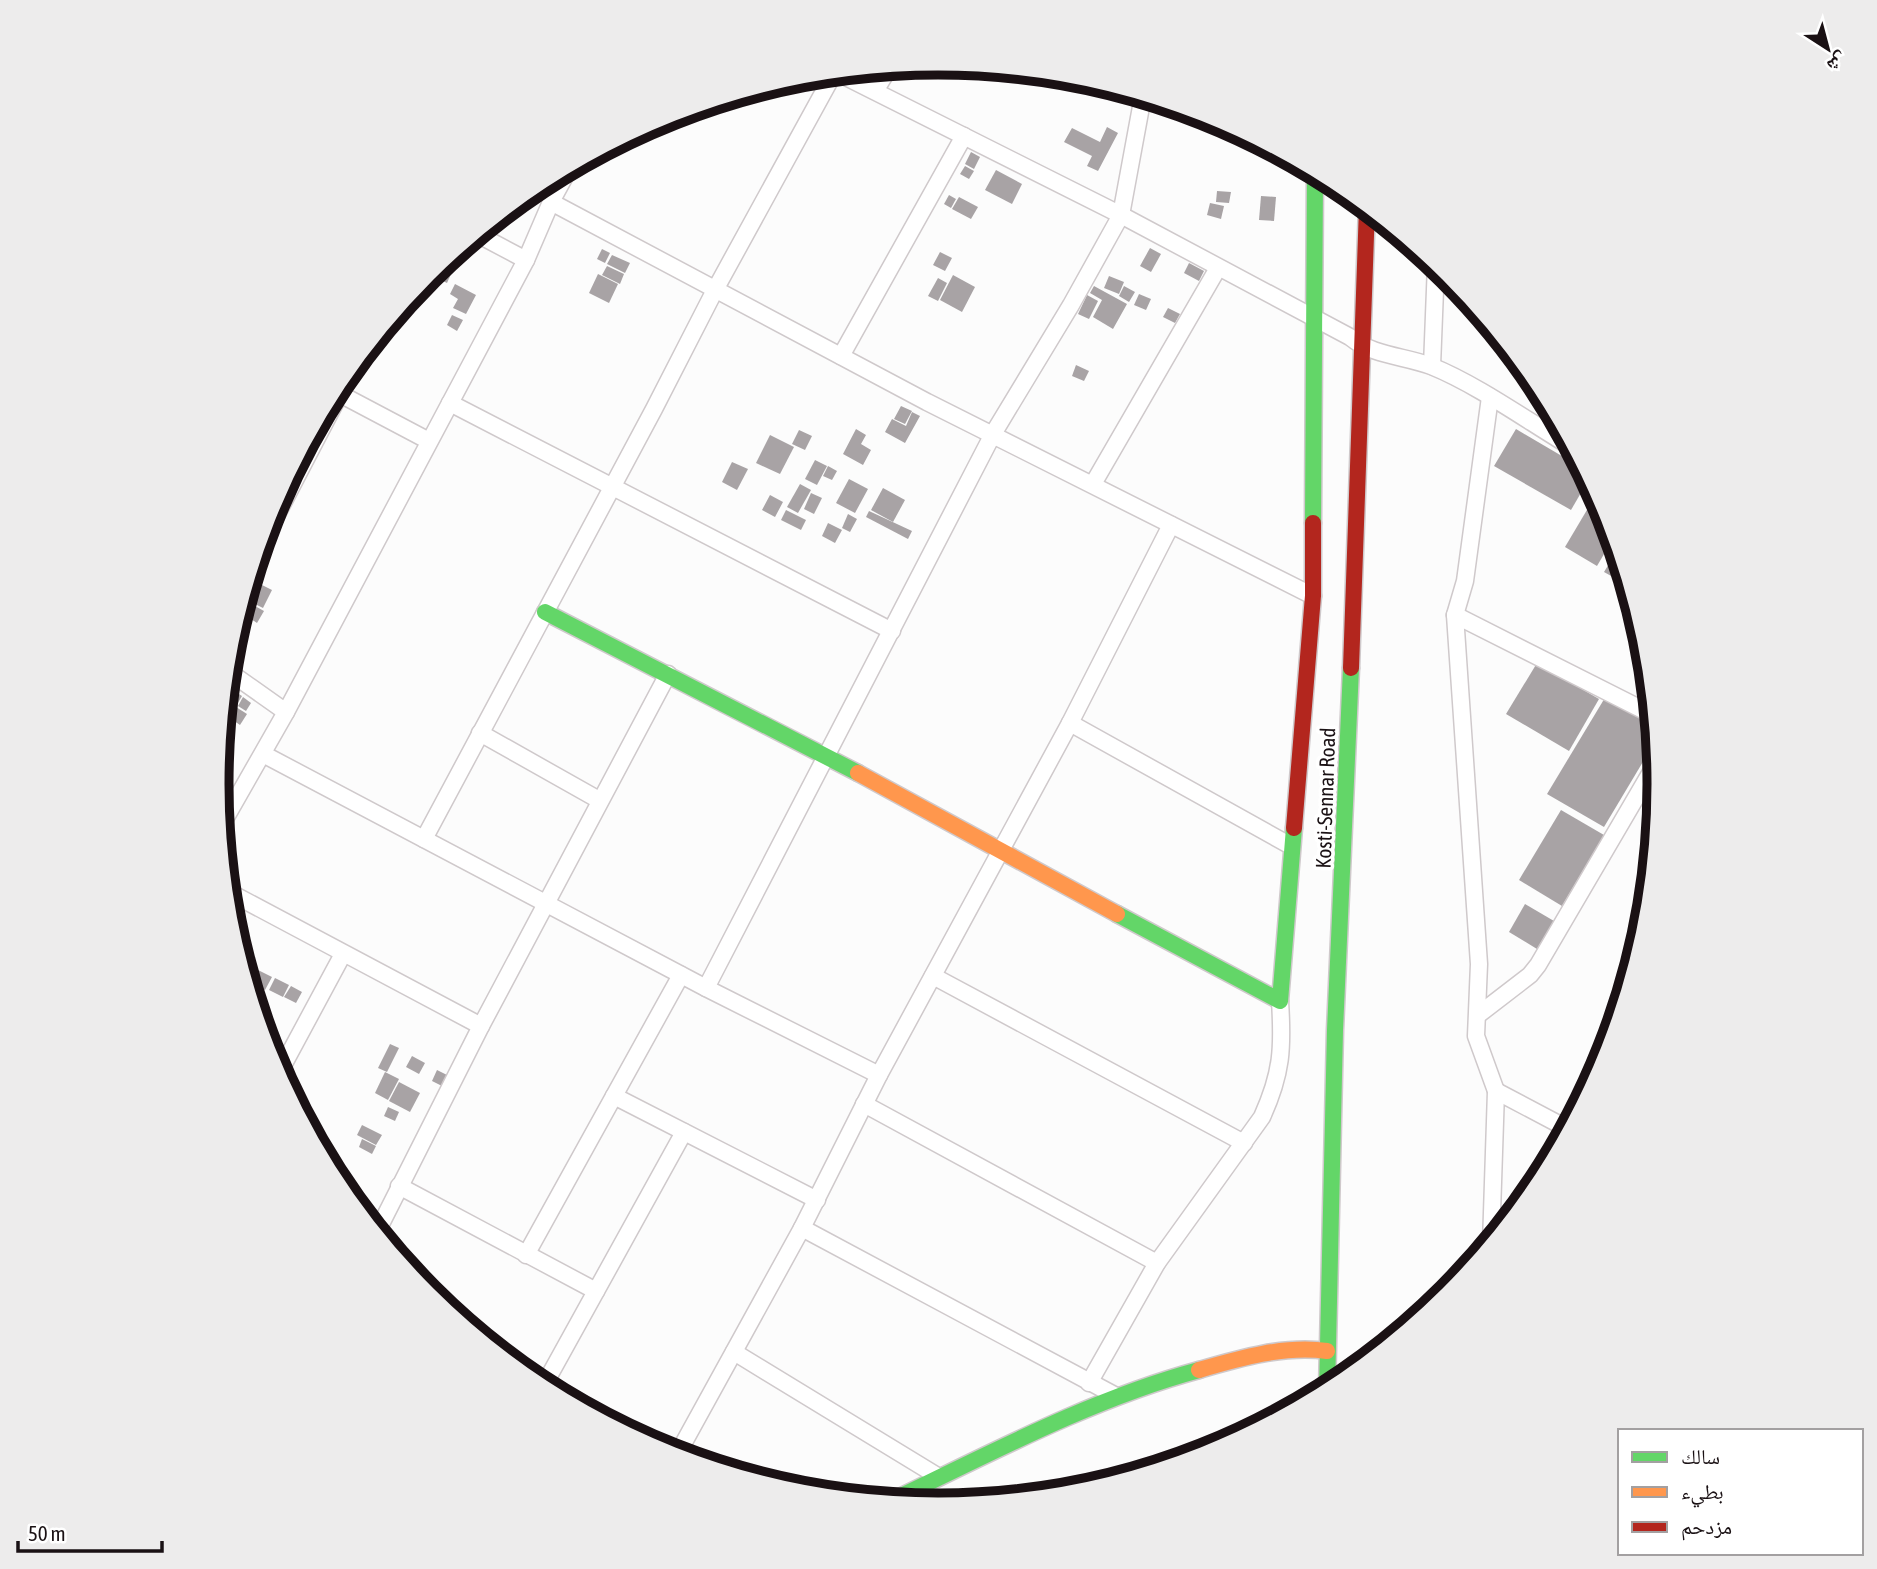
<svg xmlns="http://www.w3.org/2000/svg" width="1877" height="1569" viewBox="0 0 1877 1569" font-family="'Asap Condensed','Noto Naskh Arabic',sans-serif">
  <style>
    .building { fill: #a8a3a5 }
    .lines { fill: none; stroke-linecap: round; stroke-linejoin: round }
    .street-casing { stroke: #cfc9cb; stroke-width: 19 }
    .fast-casing { stroke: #cfc9cb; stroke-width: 19 }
    .slow-casing { stroke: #cfc9cb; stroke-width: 19 }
    .jam-casing { stroke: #cfc9cb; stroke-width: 19 }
    .street { stroke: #fff; stroke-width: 16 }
    .fast { stroke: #63d668; stroke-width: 16 }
    .slow { stroke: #ff974d; stroke-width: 16 }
    .jam { stroke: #b3261e; stroke-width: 16 }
    .labels { text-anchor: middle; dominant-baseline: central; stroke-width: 7; stroke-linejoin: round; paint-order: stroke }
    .street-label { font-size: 21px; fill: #1a1114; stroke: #fff }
    .rim { fill: none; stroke: #1a1114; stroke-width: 9 }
  </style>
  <rect width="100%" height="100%" fill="#fcfcfc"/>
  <!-- building -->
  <g class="building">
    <path d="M1107,127L1118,133L1098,171L1087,166L1092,156L1064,142L1072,128L1100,142Z"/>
    <path d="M971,152L980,157L974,169L965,164Z"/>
    <path d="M965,166L974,171L969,179L960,174Z"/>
    <path d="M996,170L1022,184L1012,204L985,190Z"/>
    <path d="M1217,191L1231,192L1229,203L1216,202Z"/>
    <path d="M949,195L956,199L951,208L944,204Z"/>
    <path d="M1261,196L1276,197L1274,221L1259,220Z"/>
    <path d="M959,197L978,207L971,219L952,209Z"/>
    <path d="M1210,203L1224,206L1221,219L1207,215Z"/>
    <path d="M1150,248L1161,254L1151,272L1140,266Z"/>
    <path d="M602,249L610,253L605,263L597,259Z"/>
    <path d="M940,252L952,258L945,271L933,265Z"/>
    <path d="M612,255L630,263L625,273L607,264Z"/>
    <path d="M1189,263L1204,271L1199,281L1184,273Z"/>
    <path d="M607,266L624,274L620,284L602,275Z"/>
    <path d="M437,267L451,274L447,283L428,274Z"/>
    <path d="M598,274L618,284L609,303L589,293Z"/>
    <path d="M953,275L975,287L962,312L940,300Z"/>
    <path d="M1109,276L1124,282L1119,294L1104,288Z"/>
    <path d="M938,278L947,283L938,301L928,296Z"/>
    <path d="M455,284L476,295L466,314L453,308L458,299L450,294Z"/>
    <path d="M1094,286L1127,304L1113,329L1093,317L1102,300L1090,293Z"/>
    <path d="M1124,286L1135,292L1129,302L1119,296Z"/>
    <path d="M1139,294L1151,299L1146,310L1134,305Z"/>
    <path d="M1087,295L1098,301L1089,319L1078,314Z"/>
    <path d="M409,298L413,300L406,315L398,311Z"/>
    <path d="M1168,308L1180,314L1175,323L1163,317Z"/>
    <path d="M452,315L463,320L457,331L447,325Z"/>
    <path d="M1076,365L1089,371L1084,381L1072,376Z"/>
    <path d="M901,406L912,411L905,424L894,419Z"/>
    <path d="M912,412L920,416L905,443L885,432L892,419L906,426Z"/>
    <path d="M856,429L866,435L861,444L871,450L863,465L843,454Z"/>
    <path d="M1516,429L1584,469L1589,479L1571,510L1494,466Z"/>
    <path d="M799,430L812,436L805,450L792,444Z"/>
    <path d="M770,435L794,447L780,474L756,463Z"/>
    <path d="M815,460L827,466L817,485L805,479Z"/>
    <path d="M732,462L748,469L737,490L722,482Z"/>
    <path d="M828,466L837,471L832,480L823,476Z"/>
    <path d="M849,479L868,489L855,513L836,503Z"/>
    <path d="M800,484L811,490L798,513L787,507Z"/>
    <path d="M883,488L905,500L893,522L871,510Z"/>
    <path d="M811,493L822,498L814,514L804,509Z"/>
    <path d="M1597,493L1605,509L1614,537L1597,566L1565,547Z"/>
    <path d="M770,495L783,502L775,517L762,510Z"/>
    <path d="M786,510L806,520L801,530L781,520Z"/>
    <path d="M869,511L912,531L908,539L866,517Z"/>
    <path d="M848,514L857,519L850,532L842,528Z"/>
    <path d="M828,523L842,530L835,543L822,536Z"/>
    <path d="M1618,549L1627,581L1629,586L1604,572Z"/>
    <path d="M252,580L261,584L252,602L245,598Z"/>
    <path d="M262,585L272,590L263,608L253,603Z"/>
    <path d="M253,605L264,611L257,623L246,616Z"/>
    <path d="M1537,663L1599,699L1569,751L1506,714Z"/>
    <path d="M228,687L242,696L232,713L224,708Z"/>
    <path d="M1606,696L1654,724L1656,740L1604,827L1547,794Z"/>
    <path d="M243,697L251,703L246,711L238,706Z"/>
    <path d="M236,707L247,714L240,725L230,718Z"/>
    <path d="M1561,810L1604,835L1562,906L1519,880Z"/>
    <path d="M1525,904L1554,921L1537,949L1509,932Z"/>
    <path d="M252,967L272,977L265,990L248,981L247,977Z"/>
    <path d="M275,978L289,985L283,997L269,990Z"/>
    <path d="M291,986L302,992L296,1003L284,997Z"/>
    <path d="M390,1044L399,1048L387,1072L378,1068Z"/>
    <path d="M412,1056L425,1063L419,1074L406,1067Z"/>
    <path d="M437,1070L449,1076L444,1087L432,1081Z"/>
    <path d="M385,1072L399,1079L388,1100L375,1093Z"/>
    <path d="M399,1082L420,1093L410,1112L389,1101Z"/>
    <path d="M388,1107L399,1112L395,1121L384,1116Z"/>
    <path d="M362,1125L382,1135L376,1145L357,1135Z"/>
    <path d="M362,1139L376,1146L372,1154L359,1147Z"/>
  </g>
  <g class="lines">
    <defs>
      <g id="street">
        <path d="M838,73L1121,215L1350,337C1373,356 1405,356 1431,366C1478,385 1529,422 1573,448"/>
        <path d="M875,91L889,68"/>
        <path d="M551,202L927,402L1313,596"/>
        <path d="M477,234L526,260"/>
        <path d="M841,356L964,136"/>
        <path d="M1432,366L1436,264"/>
        <path d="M340,394L429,441"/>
        <path d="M1490,397L1465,581L1455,615L1479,964L1476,1036L1496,1091L1491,1243"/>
        <path d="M450,403L892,631"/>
        <path d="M1093,484L1218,268"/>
        <path d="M261,545L357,361"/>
        <path d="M1455,615L1653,715"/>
        <path d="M228,671L286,712"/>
        <path d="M1070,723L1291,846"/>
        <path d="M480,733L599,800"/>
        <path d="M263,754L706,988L879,1075"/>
        <path d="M218,792L234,801"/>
        <path d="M221,826L286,712L526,260L551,202L570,167"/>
        <path d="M424,839L654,409L715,290L834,73"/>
        <path d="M227,891L481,1026"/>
        <path d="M933,976L1244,1143"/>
        <path d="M706,988L993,434L1071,305L1121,215L1143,96"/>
        <path d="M1478,1015L1530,975L1538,965L1658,760"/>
        <path d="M279,1073L343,954"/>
        <path d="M1496,1091L1568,1129"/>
        <path d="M614,1096L817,1200"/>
        <path d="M864,1104L1157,1263"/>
        <path d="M399,1186L596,1291"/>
        <path d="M802,1228L1116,1396"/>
        <path d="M377,1232L481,1026L668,674"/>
        <path d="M526,1255L681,975"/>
        <path d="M734,1352L939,1477"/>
        <path d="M1089,1383L1157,1263L1262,1117C1282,1073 1283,1048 1280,1001"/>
        <path d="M543,1387L684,1132"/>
        <path d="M677,1455L802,1228L879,1075L1070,723L1171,525"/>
      </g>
      <g id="fast">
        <path d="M1313,523L1315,172"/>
        <path d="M545,612L858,773"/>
        <path d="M1117,914L1280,1001L1294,828"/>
        <path d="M1327,1391L1335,1030L1351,668"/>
        <path d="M891,1501C991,1453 1092,1399 1199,1370"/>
      </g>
      <g id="slow">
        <path d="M858,773L1117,914"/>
        <path d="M1199,1370C1240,1358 1285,1345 1327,1351"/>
      </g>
      <g id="jam">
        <path d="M1351,668L1367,207"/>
        <path d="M1294,828L1313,596V523"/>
      </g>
    </defs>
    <!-- street casing -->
    <use href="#street" class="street-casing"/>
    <!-- fast casing -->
    <use href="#fast" class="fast-casing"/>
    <!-- slow casing -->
    <use href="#slow" class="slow-casing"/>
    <!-- jam casing -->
    <use href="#jam" class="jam-casing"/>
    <!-- street -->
    <use href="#street" class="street"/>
    <!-- fast -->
    <use href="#fast" class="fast"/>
    <!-- slow -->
    <use href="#slow" class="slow"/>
    <!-- jam -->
    <use href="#jam" class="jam"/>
  </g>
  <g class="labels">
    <!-- street labels -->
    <g class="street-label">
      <text transform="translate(1325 798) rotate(-88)">Kosti-Sennar Road</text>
    </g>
  </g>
  <!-- crop -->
  <path d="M0 0H1877V1569H0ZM229 784a709 709 0 1 1 1418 0a709 709 0 1 1-1418 0Z" fill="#edecec" fill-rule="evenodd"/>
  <path class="rim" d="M229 784a709 709 0 1 1 1418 0a709 709 0 1 1-1418 0Z"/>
  <!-- legend -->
  <rect x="1618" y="1429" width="245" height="126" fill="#ffffff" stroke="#a3a0a1" stroke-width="2"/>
  <rect x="1632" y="1452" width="35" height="10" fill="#63d668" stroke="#a3a0a1" stroke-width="2"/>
  <text x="1681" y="1464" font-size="21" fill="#1a1114">سالك</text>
  <rect x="1632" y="1487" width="35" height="10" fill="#ff974d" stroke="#a3a0a1" stroke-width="2"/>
  <text x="1681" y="1499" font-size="21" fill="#1a1114">بطيء</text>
  <rect x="1632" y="1522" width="35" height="10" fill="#b3261e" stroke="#a3a0a1" stroke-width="2"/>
  <text x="1681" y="1534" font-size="21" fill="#1a1114">مزدحم</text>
  <!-- north arrow -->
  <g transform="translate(1828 49) rotate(144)" stroke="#ffffff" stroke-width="5" paint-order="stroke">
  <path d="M0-5L12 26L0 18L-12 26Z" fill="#1a1114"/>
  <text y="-10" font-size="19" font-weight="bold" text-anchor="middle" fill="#1a1114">ش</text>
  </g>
  <!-- scale -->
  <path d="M18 1541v10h144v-10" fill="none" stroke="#1a1114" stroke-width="3.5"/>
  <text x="28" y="1541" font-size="21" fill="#1a1114" stroke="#ffffff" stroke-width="5" paint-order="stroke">50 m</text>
</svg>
